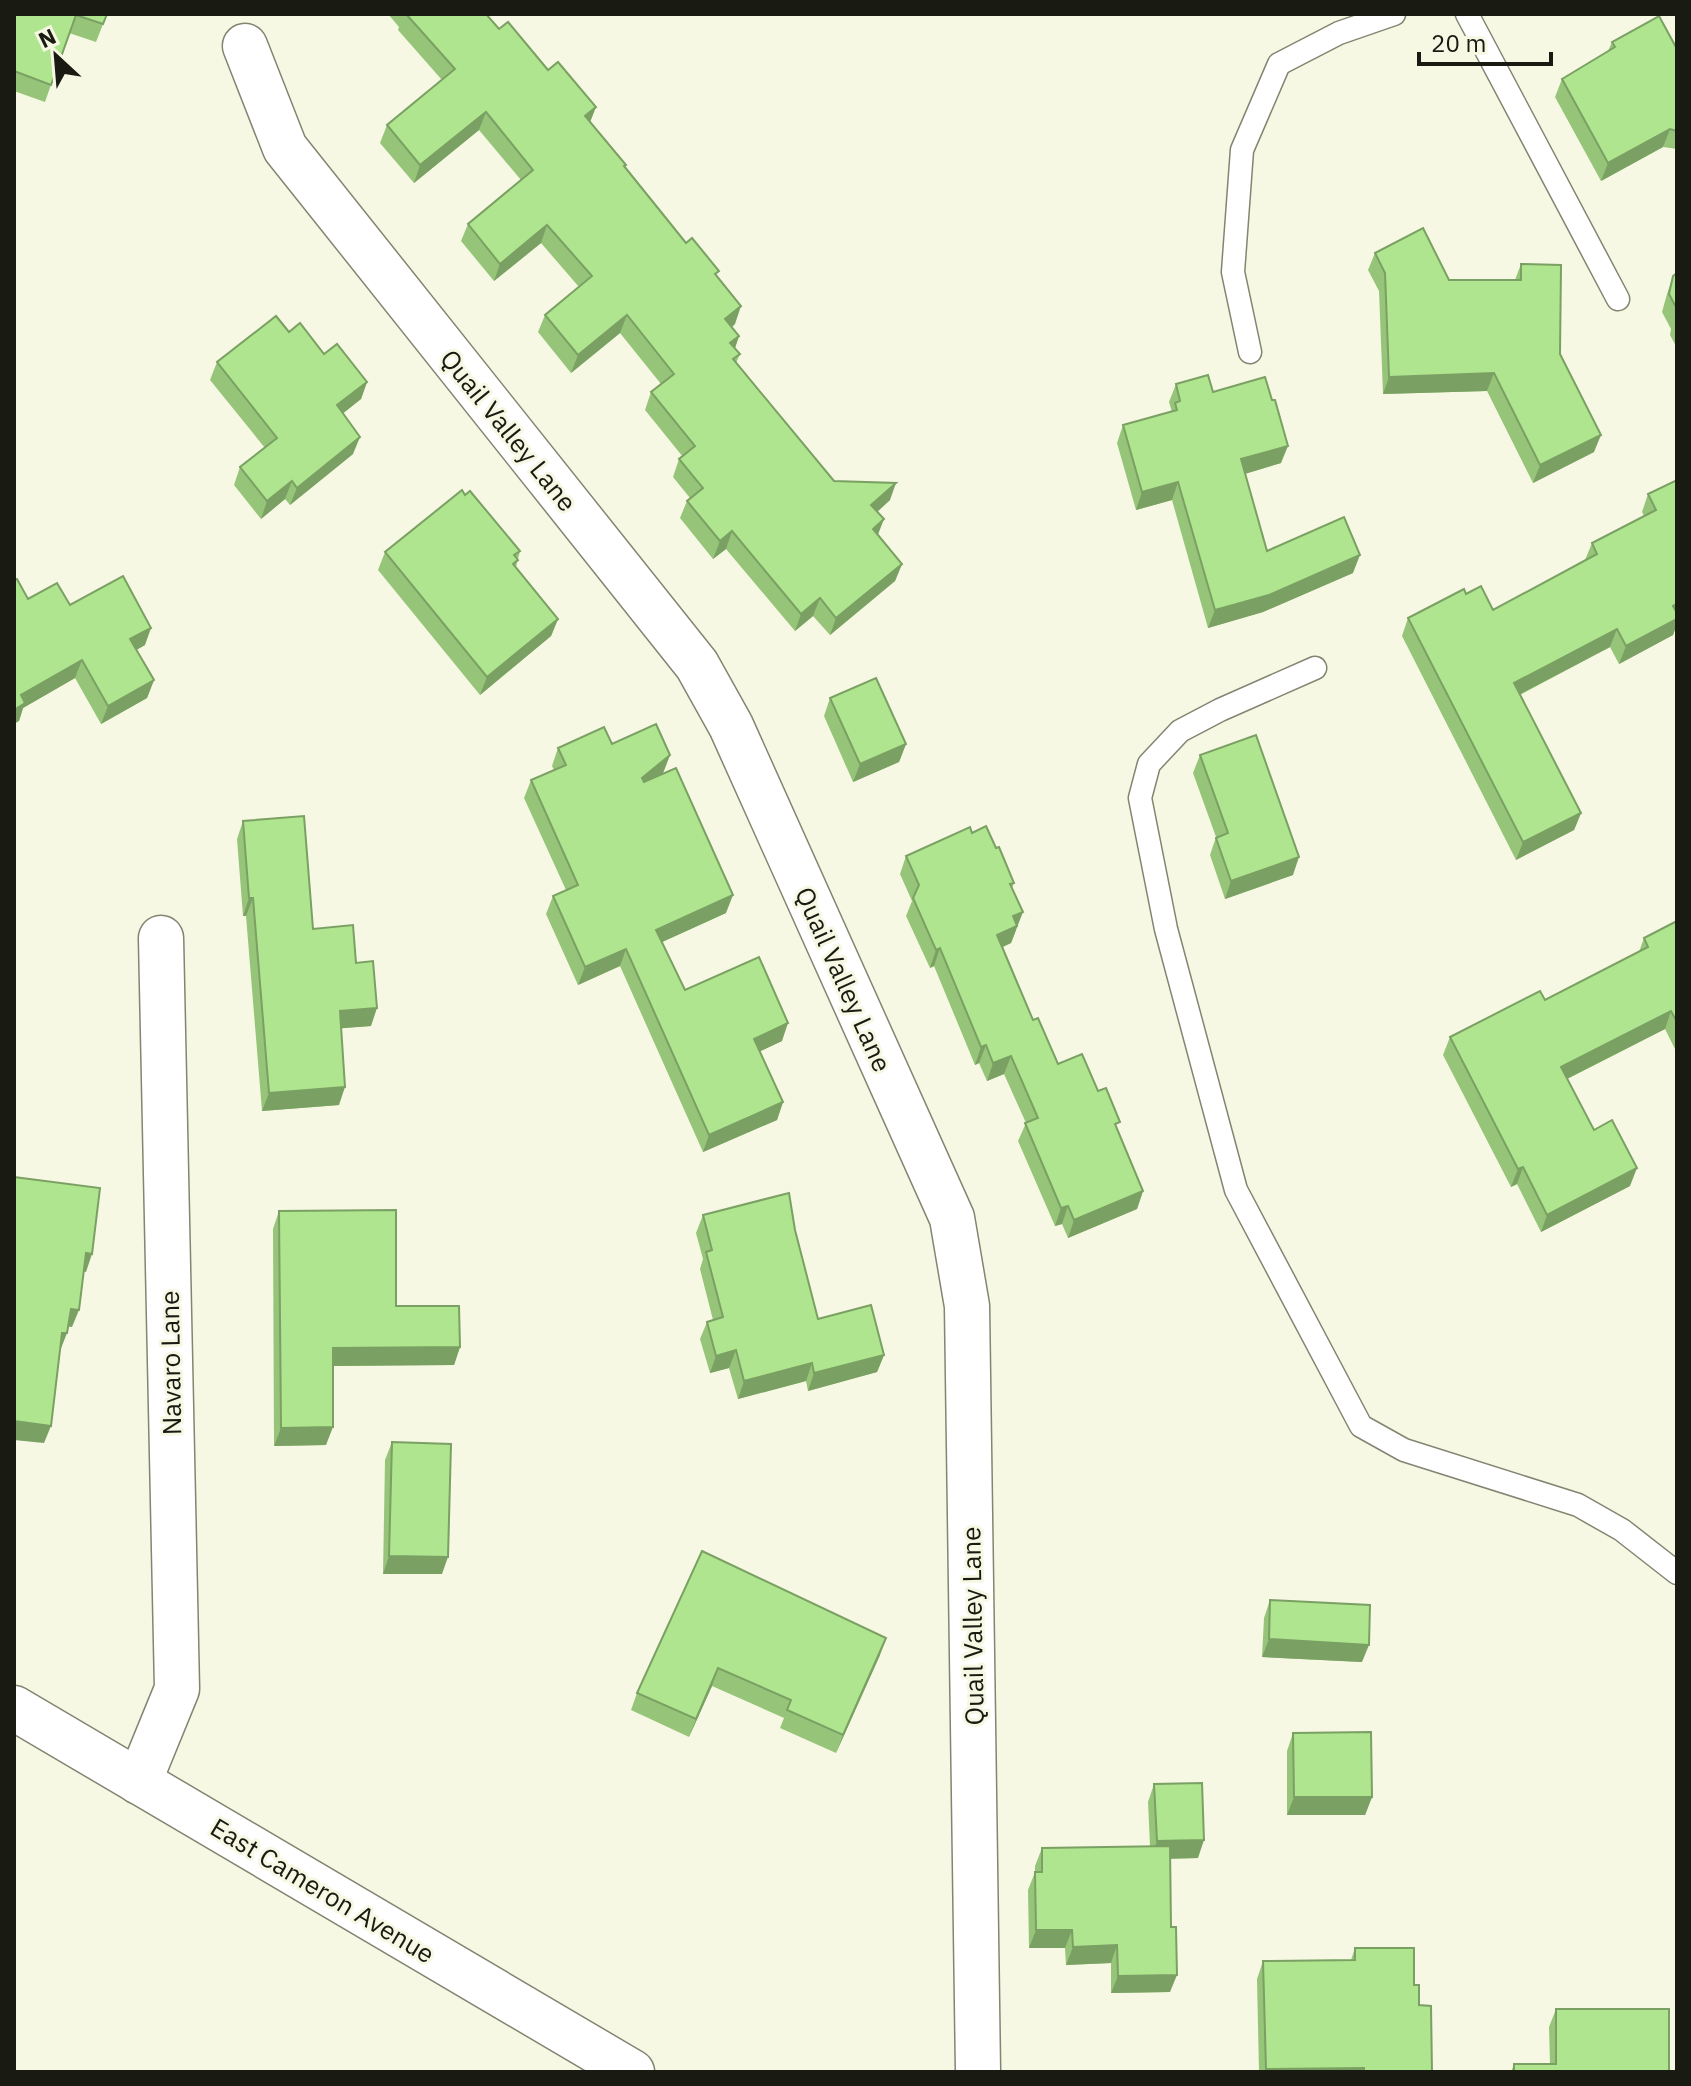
<svg xmlns="http://www.w3.org/2000/svg" width="1691" height="2086" viewBox="0 0 1691 2086" font-family="'IBM Plex Sans',sans-serif">
  <style>
    .lines { fill: none; stroke-linecap: round; stroke-linejoin: round }
    .service-casing { stroke: #848472; stroke-width: 25 }
    .minor-casing { stroke: #848472; stroke-width: 47 }
    .secondary-casing { stroke: #848472; stroke-width: 47 }
    .service { stroke: #fff; stroke-width: 22 }
    .minor { stroke: #fff; stroke-width: 44 }
    .secondary { stroke: #fff; stroke-width: 44 }
    .wall { fill: #96c57a }
    .shaded-wall { fill: #7aa063 }
    .building { fill: #afe58e; stroke: #7aa063; stroke-width: 2 }
    .labels { text-anchor: middle; dominant-baseline: central; stroke-width: 6; stroke-linejoin: round; paint-order: stroke }
    .street-label { font-size: 26px; fill: #191a12; stroke: #f7f8e3 }
  </style>
  <rect width="100%" height="100%" fill="#f7f8e3"/>
  <g class="lines">
    <defs>
      <g id="service">
        <path d="M1467,14L1618,299"/>
        <path d="M1250,352L1233,272L1242,150L1279,64L1339,33L1394,14"/>
        <path d="M1315,668L1220,710L1180,731L1149,764L1140,798L1166,929L1236,1190L1361,1426L1404,1450L1578,1505L1622,1530L1677,1573"/>
      </g>
      <g id="minor">
        <path d="M245,46L285,148L697,665L731,726L952,1218L967,1306L978,2072"/>
        <path d="M139,1782L177,1689L161,938"/>
      </g>
      <path id="secondary" d="M14,1708L632,2072"/>
    </defs>
    <!-- service casing -->
    <use href="#service" class="service-casing"/>
    <!-- minor casing -->
    <use href="#minor" class="minor-casing"/>
    <!-- secondary casing -->
    <use href="#secondary" class="secondary-casing"/>
    <!-- service -->
    <use href="#service" class="service"/>
    <!-- minor -->
    <use href="#minor" class="minor"/>
    <!-- secondary -->
    <use href="#secondary" class="secondary"/>
  </g>
  <!-- wall -->
  <g class="wall">
    <path d="M14,14H107L96,42L69,33L45,102L14,91Z"/>
    <path d="M388,14H486L590,122L625,167L686,243L717,277L735,324L732,327L739,336L735,348L740,354L736,363L834,481L890,500L877,512L878,535L902,564L895,581L830,635L813,616L795,631L726,549L713,559L680,518L687,501L690,498L673,477L679,459L683,457L645,410L651,392L661,384L620,333L571,373L538,332L545,315L579,287L541,243L494,281L461,241L468,224L521,180L479,130L414,183L380,143L387,125L442,80L398,30L399,27Z"/>
    <path d="M1612,42L1677,49V149L1663,147L1601,181L1555,97L1562,79L1608,51Z"/>
    <path d="M1375,253L1449,280H1515L1521,264L1560,354L1594,452L1533,483L1487,391L1383,394L1379,291L1368,270Z"/>
    <path d="M1677,273V348L1670,335L1671,329L1662,312L1667,294L1673,276Z"/>
    <path d="M324,354L367,382L361,399L343,413L353,454L290,505L285,499L261,519L234,485L240,467L265,448L210,380L217,362Z"/>
    <path d="M1176,384L1213,392L1281,463L1245,474L1267,551L1353,573L1263,612L1208,628L1172,500L1136,510L1117,443L1123,425L1172,412L1169,402Z"/>
    <path d="M1677,480V624L1673,635L1619,664L1610,647L1520,695L1581,813L1574,830L1516,860L1402,636L1408,618L1466,594L1493,610L1585,560L1592,543L1644,516L1642,512L1648,494Z"/>
    <path d="M520,551L516,567L558,619L551,636L480,695L378,570L385,552Z"/>
    <path d="M28,599L70,605L145,645L136,650L154,680L147,698L101,724L75,678L23,708L19,721Z"/>
    <path d="M830,698L906,744L899,762L853,782L824,716Z"/>
    <path d="M612,744L670,755L663,773L661,775L726,913L662,942L685,990L782,1041L760,1051L783,1102L777,1120L703,1152L620,966L578,985L546,914L553,896L566,890L524,798L531,780L554,770L552,766L558,748Z"/>
    <path d="M1200,755L1293,875L1225,899L1210,855L1216,837L1193,773Z"/>
    <path d="M243,821L313,929L356,963L371,1026L341,1028L339,1105L262,1111L246,916H243L237,839Z"/>
    <path d="M972,833L996,848L1014,883L1012,888L1016,930L1011,943L1003,947L1033,1020L1058,1064L1098,1091L1117,1129L1143,1191L1137,1209L1068,1238L1062,1224L1055,1226L1018,1141L1026,1123L1004,1074L987,1081L979,1063L975,1065L934,966L930,968L906,916L912,901L900,874L906,856Z"/>
    <path d="M1677,921V1053L1665,1029L1567,1079L1594,1130L1630,1186L1541,1232L1517,1184L1511,1187L1443,1055L1450,1037L1545,1000L1639,952L1644,938Z"/>
    <path d="M279,1211L396,1306L460,1347L454,1365L333,1366L326,1445L274,1446L273,1229Z"/>
    <path d="M703,1215L795,1230L818,1319L884,1355L877,1372L808,1391L806,1381L738,1399L729,1368L710,1373L700,1339L707,1322L713,1320L700,1269L703,1259L696,1233Z"/>
    <path d="M392,1442L442,1574H383L385,1460Z"/>
    <path d="M702,1551L880,1655L836,1753L780,1728L784,1718L712,1686L689,1737L631,1710L637,1693Z"/>
    <path d="M1270,1600L1362,1662L1262,1657L1264,1618Z"/>
    <path d="M1293,1733L1372,1797L1365,1815H1287V1751Z"/>
    <path d="M1154,1784L1198,1858L1170,1859V1992L1111,1993V1963L1066,1965L1065,1948H1029L1028,1890L1035,1872V1866L1042,1848L1150,1846L1148,1802Z"/>
    <path d="M1355,1948L1414,1985L1432,2072H1259L1257,1979L1263,1961L1351,1960Z"/>
    <path d="M1556,2009L1669,2072H1511L1514,2064H1550L1549,2027Z"/>
  </g>
  <!-- shaded-wall -->
  <g class="shaded-wall">
    <path d="M596,107L589,125L585,116Z"/>
    <path d="M486,112L479,130L414,183L420,165Z"/>
    <path d="M1670,129L1663,147L1601,181L1608,163Z"/>
    <path d="M547,225L541,243L494,281L500,264Z"/>
    <path d="M741,306L735,324L719,337L725,319Z"/>
    <path d="M627,315L620,333L571,373L578,355Z"/>
    <path d="M739,336L733,354L730,343Z"/>
    <path d="M1494,373L1487,391L1383,394L1389,377Z"/>
    <path d="M367,382L361,399L331,423L337,405Z"/>
    <path d="M1601,435L1594,452L1533,483L1540,465Z"/>
    <path d="M360,437L353,454L290,505L297,488Z"/>
    <path d="M1288,446L1281,463L1234,477L1241,459Z"/>
    <path d="M292,481L285,499L261,519L267,501Z"/>
    <path d="M1178,482L1172,500L1136,510L1142,492Z"/>
    <path d="M896,483L890,500L865,523L871,505Z"/>
    <path d="M884,519L877,537L873,529Z"/>
    <path d="M732,531L726,549L713,559L720,541Z"/>
    <path d="M1360,555L1353,573L1263,612L1208,628L1215,610Z"/>
    <path d="M902,564L895,581L830,635L836,618Z"/>
    <path d="M820,598L813,616L795,631L801,614Z"/>
    <path d="M558,619L551,636L480,695L487,677Z"/>
    <path d="M1677,619V624L1673,635L1619,664L1626,646Z"/>
    <path d="M151,628L145,645L124,657L130,639Z"/>
    <path d="M1617,629L1610,647L1507,701L1514,683Z"/>
    <path d="M82,660L75,678L23,708L19,721L14,724V709L21,695Z"/>
    <path d="M154,680L147,698L101,724L108,706Z"/>
    <path d="M906,744L899,762L853,782L860,764Z"/>
    <path d="M670,755L663,773L635,796L642,778Z"/>
    <path d="M1581,813L1574,830L1516,860L1523,842Z"/>
    <path d="M1299,857L1293,875L1225,899L1231,881Z"/>
    <path d="M733,895L726,913L649,948L656,930Z"/>
    <path d="M249,898H253L246,916H243Z"/>
    <path d="M1023,912L1011,943L991,952L997,935L1013,916Z"/>
    <path d="M940,948L934,966L930,968L936,950Z"/>
    <path d="M626,949L620,966L578,985L585,967Z"/>
    <path d="M377,1008L371,1026L333,1029L340,1011Z"/>
    <path d="M1671,1011L1665,1029L1555,1085L1561,1067Z"/>
    <path d="M788,1023L782,1041L748,1057L754,1039Z"/>
    <path d="M986,1045L979,1063L975,1065L981,1047Z"/>
    <path d="M1011,1056L1004,1074L987,1081L993,1063Z"/>
    <path d="M345,1087L339,1105L262,1111L269,1093Z"/>
    <path d="M783,1102L777,1120L703,1152L709,1135Z"/>
    <path d="M1523,1167L1517,1184L1511,1187L1518,1169Z"/>
    <path d="M1637,1168L1630,1186L1541,1232L1547,1215Z"/>
    <path d="M1143,1191L1137,1209L1068,1238L1074,1220Z"/>
    <path d="M1068,1206L1062,1224L1055,1226L1061,1208Z"/>
    <path d="M86,1253L92,1254L86,1272L79,1271Z"/>
    <path d="M71,1309L79,1310L72,1327L64,1326Z"/>
    <path d="M62,1333H67L60,1351Z"/>
    <path d="M460,1347L454,1365L326,1366L333,1348Z"/>
    <path d="M736,1350L729,1368L710,1373L716,1356Z"/>
    <path d="M884,1355L877,1372L808,1391L814,1373Z"/>
    <path d="M812,1363L806,1381L738,1399L744,1381Z"/>
    <path d="M14,1421L51,1426L44,1443L14,1440Z"/>
    <path d="M333,1427L326,1445L274,1446L281,1428Z"/>
    <path d="M389,1556L448,1557L442,1574H383Z"/>
    <path d="M886,1638L880,1655L836,1753L843,1735Z"/>
    <path d="M1269,1639L1369,1645L1362,1662L1262,1657Z"/>
    <path d="M718,1668L712,1686L689,1737L696,1719Z"/>
    <path d="M1294,1797H1372L1365,1815H1287Z"/>
    <path d="M1204,1840L1198,1858L1150,1859L1157,1841Z"/>
    <path d="M1036,1930H1072L1065,1948H1029Z"/>
    <path d="M1117,1945L1111,1963L1066,1965L1073,1947Z"/>
    <path d="M1177,1975L1170,1992L1111,1993L1118,1976Z"/>
    <path d="M1364,2068L1362,2072H1264L1266,2069Z"/>
  </g>
  <!-- building -->
  <g class="building">
    <path d="M14,14H107L103,24L76,15L51,85L14,71Z"/>
    <path d="M406,14H486L499,29L508,22L548,70L558,62L596,107L585,116L626,165L624,166L686,243L692,238L719,271L715,274L741,306L725,319L739,336L730,343L740,354L733,359L834,481L896,483L871,505L884,519L873,529L902,564L836,618L820,598L801,614L732,531L720,541L687,501L703,488L679,459L695,446L651,392L674,374L627,315L578,355L545,315L592,276L547,225L500,264L468,224L533,170L486,112L420,165L387,125L455,69Z"/>
    <path d="M1659,16L1677,49V131L1670,129L1608,163L1562,79L1615,47L1612,42Z"/>
    <path d="M1423,228L1449,280H1521V264L1561,265L1560,354L1601,435L1540,465L1494,373L1389,377L1385,273L1375,253Z"/>
    <path d="M1677,273V309L1669,294L1673,276Z"/>
    <path d="M276,316L289,332L300,323L324,354L337,344L367,382L337,405L360,437L297,488L292,481L267,501L240,467L277,438L217,362Z"/>
    <path d="M1208,375L1213,392L1265,377L1272,400H1275L1288,446L1241,459L1267,551L1344,517L1360,555L1269,595L1215,610L1178,482L1142,492L1123,425L1177,410L1175,403L1180,401L1176,384Z"/>
    <path d="M1677,480V604L1673,606L1677,613V619L1626,646L1617,629L1514,683L1581,813L1523,842L1408,618L1464,589L1466,594L1481,586L1493,610L1597,554L1592,543L1656,510L1648,494Z"/>
    <path d="M462,490L465,495L470,491L520,551L514,555L518,560L513,564L558,619L487,677L385,552Z"/>
    <path d="M123,576L151,628L130,639L154,680L108,706L82,660L21,695L25,703L14,710V580L17,579L28,599L57,583L70,605Z"/>
    <path d="M876,678L906,744L860,764L830,698Z"/>
    <path d="M656,724L670,755L642,778L644,782L676,768L733,895L656,930L685,990L759,957L788,1023L754,1039L783,1102L709,1135L626,949L585,967L553,896L578,885L531,780L566,765L558,748L604,727L612,744Z"/>
    <path d="M1256,735L1299,857L1231,881L1216,838L1228,833L1200,755Z"/>
    <path d="M304,816L313,929L353,925L356,963L373,961L377,1008L340,1011L345,1087L269,1093L253,898H249L243,821Z"/>
    <path d="M986,826L996,848L999,847L1014,883L1010,884L1023,912L1013,916L1017,926L997,935L1033,1020L1038,1018L1058,1064L1082,1054L1098,1091L1106,1088L1120,1122L1115,1124L1143,1191L1074,1220L1068,1206L1061,1208L1025,1123L1038,1118L1011,1056L993,1063L986,1045L981,1047L940,948L936,950L913,898L919,885L906,856L970,827L972,833Z"/>
    <path d="M1677,921V1022L1671,1011L1561,1067L1594,1130L1612,1120L1637,1168L1547,1215L1523,1167L1518,1169L1450,1037L1540,991L1545,1000L1648,947L1644,938Z"/>
    <path d="M14,1177L100,1188L92,1254L86,1253L79,1310L71,1309L67,1333H62L51,1426L14,1421Z"/>
    <path d="M789,1193L795,1230L818,1319L871,1305L884,1355L814,1373L812,1363L744,1381L736,1350L716,1356L707,1322L723,1317L706,1252L712,1250L703,1215Z"/>
    <path d="M396,1210V1306H459L460,1347L333,1348V1427L281,1428L279,1211Z"/>
    <path d="M392,1442L451,1444L448,1557L389,1556Z"/>
    <path d="M702,1551L886,1638L843,1735L787,1710L791,1700L718,1668L696,1719L637,1693Z"/>
    <path d="M1270,1600L1370,1605L1369,1645L1269,1639Z"/>
    <path d="M1371,1732L1372,1797H1294L1293,1733Z"/>
    <path d="M1202,1783L1204,1840L1157,1841L1154,1784Z"/>
    <path d="M1170,1846L1171,1927H1176L1177,1975L1118,1976L1117,1945L1073,1947L1072,1930H1036L1035,1872H1042V1848Z"/>
    <path d="M1355,1948H1414V1985H1419V2005L1431,2006L1432,2072H1364V2068L1266,2069L1263,1961L1355,1960Z"/>
    <path d="M1556,2009H1669V2072H1514V2064H1556Z"/>
  </g>
  <g class="labels">
    <!-- street labels -->
    <g class="street-label">
      <text transform="translate(509 430) rotate(51)">Quail Valley Lane</text>
      <text transform="translate(844 979) rotate(66)">Quail Valley Lane</text>
      <text transform="translate(170 1363) rotate(-91)">Navaro Lane</text>
      <text transform="translate(972 1626) rotate(-91)">Quail Valley Lane</text>
      <text transform="translate(323 1890) rotate(31)">East Cameron Avenue</text>
    </g>
  </g>
  <!-- border -->
  <rect width="1691" height="2086" fill="none" stroke="#191a12" stroke-width="32"/>
  <!-- north arrow -->
  <g transform="translate(56 56) rotate(334)" stroke="#f7f8e3" stroke-width="6" paint-order="stroke">
  <path d="M0-6L14 30L0 20L-14 30Z" fill="#191a12"/>
  <text y="-12" font-size="22" font-weight="bold" text-anchor="middle" fill="#191a12">N</text>
  </g>
  <!-- scale -->
  <path d="M1419 52v12h132v-12" fill="none" stroke="#191a12" stroke-width="4"/>
  <text x="1431" y="52" font-size="24" fill="#191a12" stroke="#f7f8e3" stroke-width="6" paint-order="stroke">20 m</text>
</svg>
